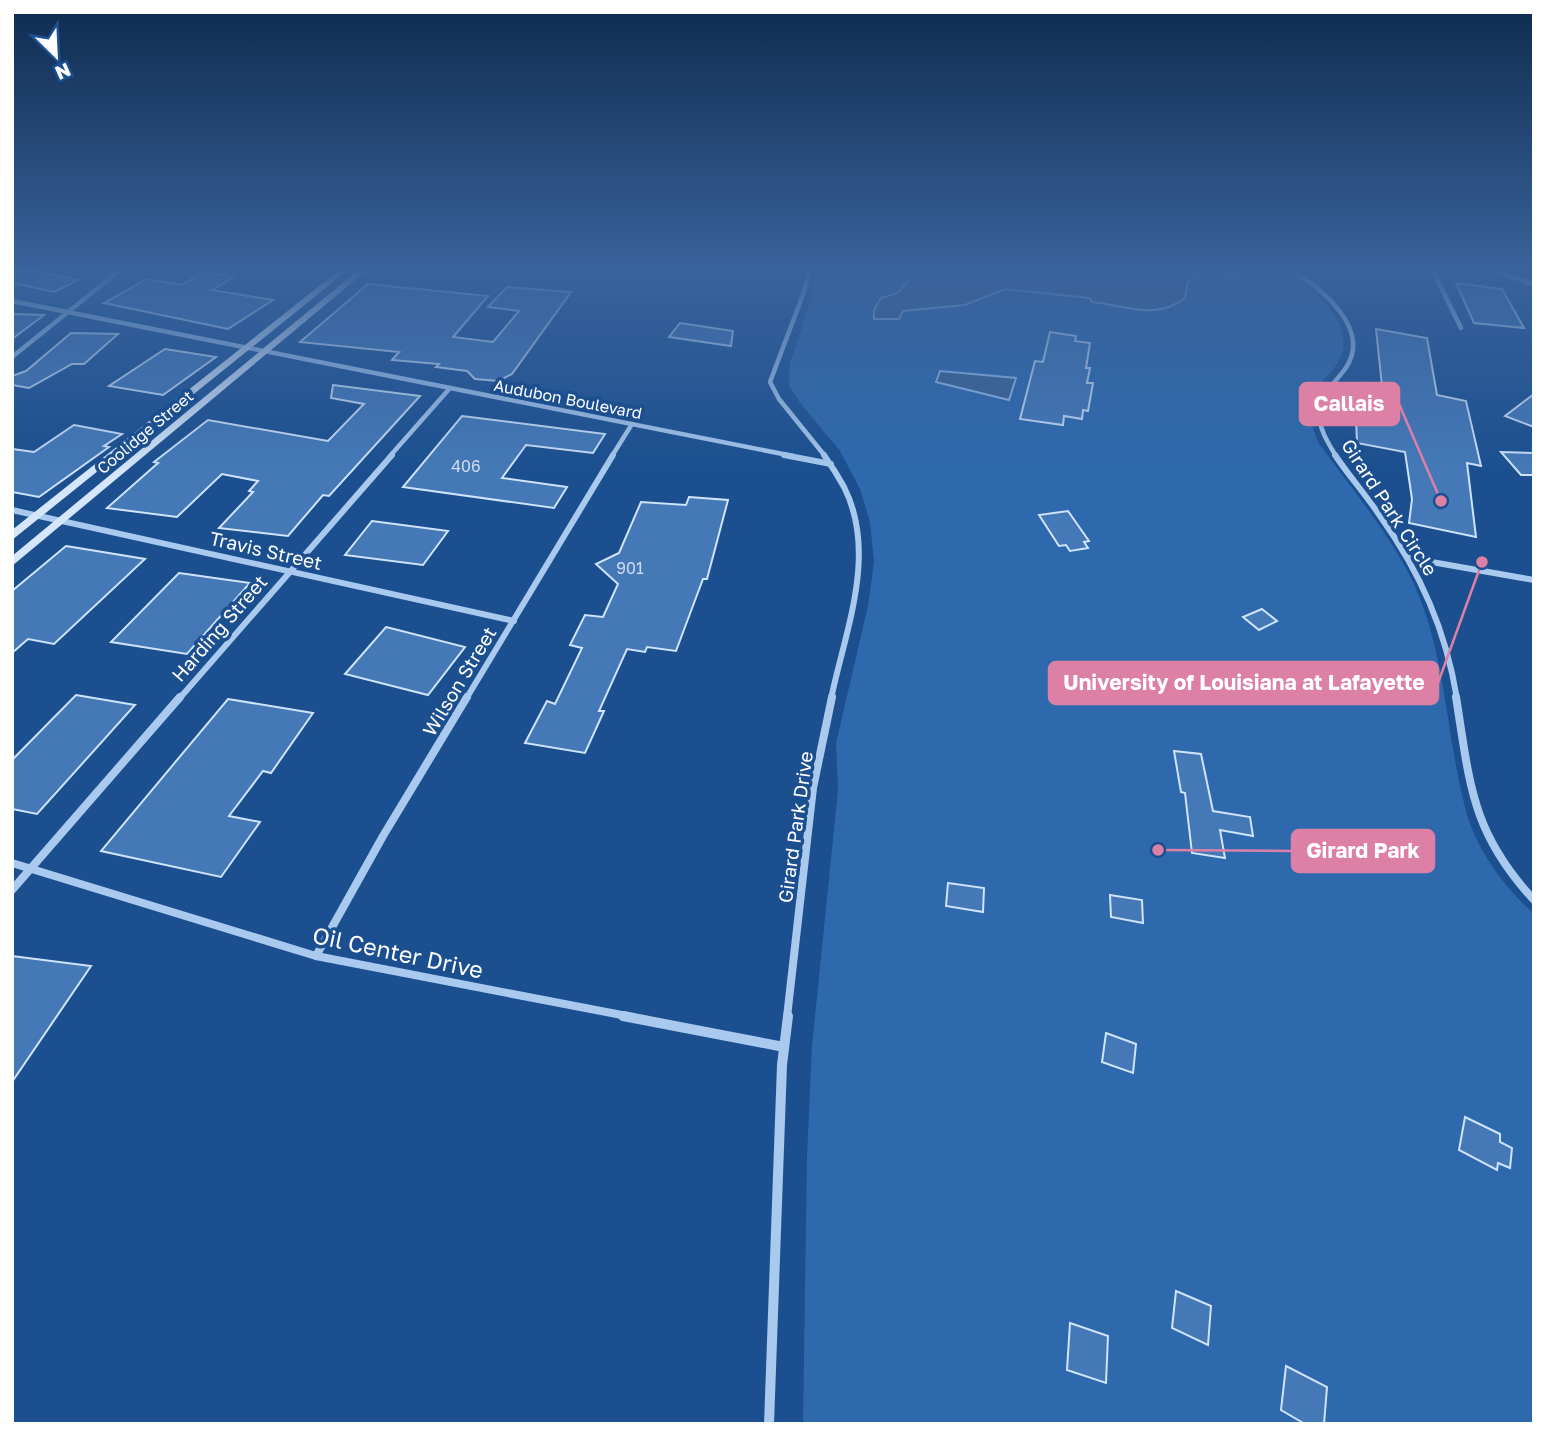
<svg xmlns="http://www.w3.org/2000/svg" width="1546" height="1436" viewBox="0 0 1546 1436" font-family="'Golos Text',sans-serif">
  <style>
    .green { fill: #2e69ad }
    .water { fill: #3c6290; stroke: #9cc4f0; stroke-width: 2 }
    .building { fill: #4478b7; stroke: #cfe3fa; stroke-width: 2 }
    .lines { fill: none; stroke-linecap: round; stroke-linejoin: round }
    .street-far3 { stroke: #a9c9ee; stroke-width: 4.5 }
    .street-far2 { stroke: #a9c9ee; stroke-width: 6 }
    .street-far1 { stroke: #a9c9ee; stroke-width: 8 }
    .street { stroke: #a9c9ee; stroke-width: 10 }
    .secondary { fill: #d6e6fa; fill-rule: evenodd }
    .labels { text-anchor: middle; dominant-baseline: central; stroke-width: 7; stroke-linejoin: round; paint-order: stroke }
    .far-street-label { font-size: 16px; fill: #fff; stroke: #1b4f8f }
    .number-label { font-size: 16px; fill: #d0dded }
    .street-label { font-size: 19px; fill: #fff; stroke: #1b4f8f }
    .near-street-label { font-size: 23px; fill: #fff; stroke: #1b4f8f }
    .leader { fill: none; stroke: #dd80a5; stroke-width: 2.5 }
    .callout-dot { fill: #dd80a5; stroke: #1b4f8f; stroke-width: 2.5 }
    .callout { fill: #dd80a5; stroke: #dd80a5; stroke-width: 2.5 }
    .callout-label { font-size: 21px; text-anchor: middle; font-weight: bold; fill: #fff }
  </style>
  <rect width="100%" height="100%" fill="#1b4f8f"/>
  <!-- green -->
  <path class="green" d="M817,271H1284C1312,286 1358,325 1339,360C1331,377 1312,385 1310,405C1308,418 1314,431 1318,442C1354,493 1404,549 1424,609C1446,673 1448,742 1465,807C1475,848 1503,886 1534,914V1424H803L807,1156L812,1046L838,790L836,743L868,606L874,562L870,522L860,489L840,451L801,404L789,386L790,363L811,301Z"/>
  <!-- water -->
  <g class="water">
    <path d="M911,271L1162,272L1168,271L1241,272L1239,276C1220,272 1205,271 1188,281L1185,298C1156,321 1124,305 1092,302L1090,298L1005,289L965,305L903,311L899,319H874V310L881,298L898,293L914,273Z"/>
    <path d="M940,371L1016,378L1009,400L936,382Z"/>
  </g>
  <!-- building -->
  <g class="building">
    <path d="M12,271H37L78,280L54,292L12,283Z"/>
    <path d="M204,272L234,277L212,290L273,300L228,329L104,303L147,279L181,285Z"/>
    <path d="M1456,283L1502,289L1524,328L1474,323Z"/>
    <path d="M368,284L488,296L453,337L493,342L519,311L488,307L507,287L571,292L512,374L498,381L475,379L467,371L436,367L439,364L392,360L399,352L300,342Z"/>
    <path d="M12,314L44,315L12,339Z"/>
    <path d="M680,323L733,331L731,346L669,337Z"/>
    <path d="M1376,329L1427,338L1437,395L1466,401L1481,466L1467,463L1476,537L1409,523L1412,499L1405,452L1357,443L1356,416L1367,418L1364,383L1382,386Z"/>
    <path d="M1050,332L1076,336L1075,341L1090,343L1086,368H1090L1087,383H1093L1088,411L1083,410L1082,419L1064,416L1063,425L1020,419L1035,361L1043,362Z"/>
    <path d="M71,333L118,334L84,364H72L29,388L12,385V376L26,371Z"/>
    <path d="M165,349L216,357L163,395L109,386Z"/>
    <path d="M333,385L420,396L329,496L323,495L288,536L219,528L253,492L249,491L258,481L222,474L177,517L107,508L158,463L154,462L208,420L328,441L364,404L331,398Z"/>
    <path d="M1534,394V427L1505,416Z"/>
    <path d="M462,416L605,434L593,453L526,445L502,478L567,487L554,508L403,487Z"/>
    <path d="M74,425L122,434L104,446L109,447L39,497L12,492V449L34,452Z"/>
    <path d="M1501,452L1534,453V475H1521Z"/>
    <path d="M689,497L728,500L707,579H703L676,651L647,647L645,652L627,649L599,711H604L585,753L525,743L547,701L555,704L582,648L570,645L585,615L603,617L618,584L596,564L619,553L641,502L686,505Z"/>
    <path d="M1068,511L1089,541L1084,542L1088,548L1070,551L1066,545L1059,546L1039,515Z"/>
    <path d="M372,521L448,531L423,565L345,555Z"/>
    <path d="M66,546L145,559L54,644L28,639L12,653V591Z"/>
    <path d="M179,573L250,583L187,654L111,642Z"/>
    <path d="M1262,609L1277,621L1259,630L1243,617Z"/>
    <path d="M386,627L465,647L428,695L345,674Z"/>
    <path d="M76,695L135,705L37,814L12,809V760Z"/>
    <path d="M228,699L313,713L271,773L263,771L229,816L260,822L221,877L101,851Z"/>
    <path d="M1174,751L1201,754L1213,811L1250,817L1253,836L1220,830L1225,858L1192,853L1185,793L1181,792Z"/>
    <path d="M948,883L984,888L983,912L946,906Z"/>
    <path d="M1110,895L1142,900L1143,923L1111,917Z"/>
    <path d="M12,956L91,966L12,1082Z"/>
    <path d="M1106,1033L1136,1044L1133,1073L1102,1062Z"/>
    <path d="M1465,1117L1500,1134V1142L1512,1148L1510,1168L1498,1163L1497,1170L1459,1150Z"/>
    <path d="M1176,1291L1211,1306L1208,1345L1172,1328Z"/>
    <path d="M1070,1323L1108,1336L1106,1383L1067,1370Z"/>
    <path d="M1286,1366L1327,1387L1324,1424H1305L1281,1410Z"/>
  </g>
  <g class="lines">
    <!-- street-far3 -->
    <g class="street-far3">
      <path d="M809,271L804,292L770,382L779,399L825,456"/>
      <path d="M1291,271C1322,288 1373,330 1345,369C1336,382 1320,394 1319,411C1318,427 1328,443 1336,456"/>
      <path d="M1433,271L1461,328"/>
      <path d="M1493,271L1534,284"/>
      <path d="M12,301L793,456"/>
      <path d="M12,357L119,271"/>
      <path d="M390,456L450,388"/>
      <path d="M612,456L632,424"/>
    </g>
    <!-- street-far2 -->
    <g class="street-far2">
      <path d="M784,455L831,464"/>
      <path d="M824,455C831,465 838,476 844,487C878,554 845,631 831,699"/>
      <path d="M1335,455C1349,476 1366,495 1380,516C1420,572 1446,630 1457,699"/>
      <path d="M12,510L514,621"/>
      <path d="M1409,558L1534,580"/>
      <path d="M179,699L392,455"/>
      <path d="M466,699L613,455"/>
    </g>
    <!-- street-far1 -->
    <g class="street-far1">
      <path d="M1456,697C1470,784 1471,832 1534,900"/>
      <path d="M12,863L316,956L632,1017"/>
      <path d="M12,890L180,697"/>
      <path d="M316,956L383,836L467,697"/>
      <path d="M787,1017L813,788L832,697"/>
    </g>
    <!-- street -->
    <g class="street">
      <path d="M623,1016L784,1047"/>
      <path d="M769,1424L782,1065L788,1016"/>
    </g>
    <!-- secondary -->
    <g class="secondary">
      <path d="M338,271H347L12,540V530Z"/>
      <path d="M357,271H366L12,566V556Z"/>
    </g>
  </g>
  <!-- sky -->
  <linearGradient id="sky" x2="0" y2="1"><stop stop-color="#0f2b4f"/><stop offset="0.57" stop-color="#39639b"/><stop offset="1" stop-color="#39639b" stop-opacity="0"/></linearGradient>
  <rect width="1546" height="472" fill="url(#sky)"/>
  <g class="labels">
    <!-- far-street labels -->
    <g class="far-street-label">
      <text transform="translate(568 399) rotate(11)">Audubon Boulevard</text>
      <text transform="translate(145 432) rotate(-40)">Coolidge Street</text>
    </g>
    <!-- number labels -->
    <g class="number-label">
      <text x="466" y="466">406</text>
      <text x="630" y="568">901</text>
    </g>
    <!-- street labels -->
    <g class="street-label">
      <text transform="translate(1390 507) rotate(57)">Girard Park Circle</text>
      <text transform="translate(266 550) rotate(13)">Travis Street</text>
      <text transform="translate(219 628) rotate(-49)">Harding Street</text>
      <text transform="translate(459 681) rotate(-59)">Wilson Street</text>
      <text transform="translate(795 827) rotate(-82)">Girard Park Drive</text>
    </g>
    <!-- near-street labels -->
    <g class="near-street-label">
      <text transform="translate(398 952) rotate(12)">Oil Center Drive</text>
    </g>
  </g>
  <!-- callouts -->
  <path class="leader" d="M1441 501L1399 404M1482 562L1438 683M1158 850L1292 851"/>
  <g class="callout-dot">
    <circle cx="1441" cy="501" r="7"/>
    <circle cx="1482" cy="562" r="7"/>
    <circle cx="1158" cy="850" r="7"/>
  </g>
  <g class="callout">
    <rect x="1300" y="383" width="99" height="42" rx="7"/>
    <rect x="1049" y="662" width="389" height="42" rx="7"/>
    <rect x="1292" y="830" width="142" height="42" rx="7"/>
  </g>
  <g class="callout-label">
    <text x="1349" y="411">Callais</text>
    <text x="1244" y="690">University of Louisiana at Lafayette</text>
    <text x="1363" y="858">Girard Park</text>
  </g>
  <!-- border -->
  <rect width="1546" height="1436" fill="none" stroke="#ffffff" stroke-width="28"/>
  <!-- north arrow -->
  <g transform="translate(56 56) rotate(156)" stroke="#1b4f8f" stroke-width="5" paint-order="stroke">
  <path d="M0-5L12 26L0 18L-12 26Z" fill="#ffffff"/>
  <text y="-10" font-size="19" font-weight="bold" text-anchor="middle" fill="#ffffff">N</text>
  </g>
</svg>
